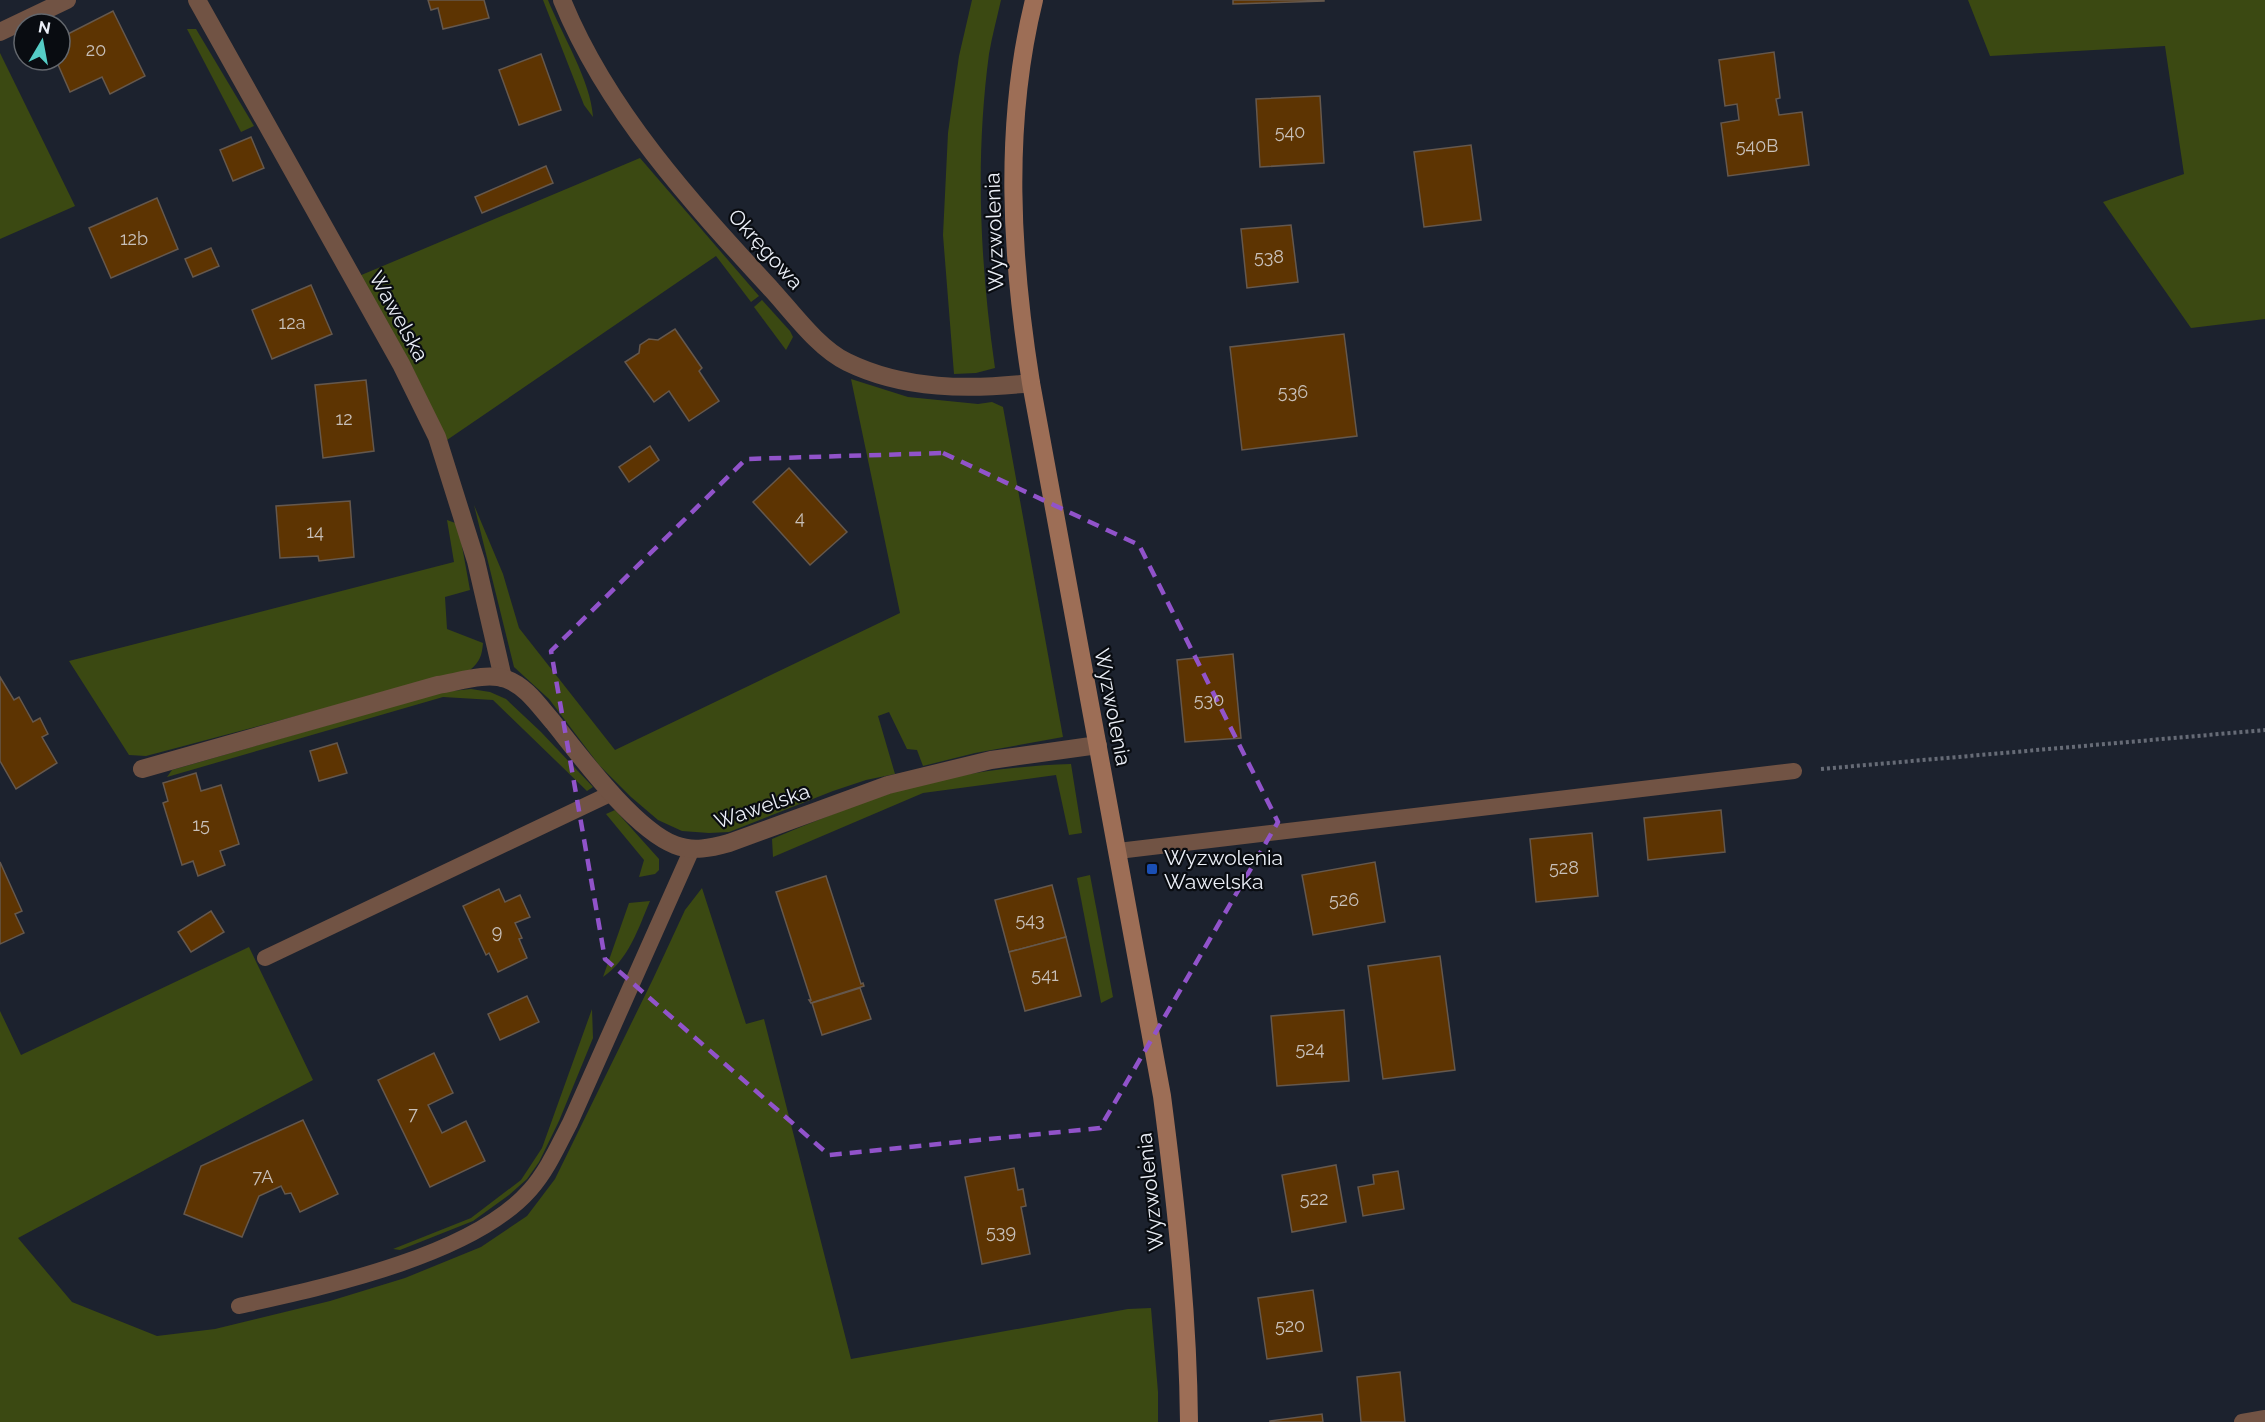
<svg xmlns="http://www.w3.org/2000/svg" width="2265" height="1422" viewBox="0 0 2265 1422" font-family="Raleway,sans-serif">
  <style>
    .green { fill: #3b4912 }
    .building { fill: #5d3402; stroke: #65584d; stroke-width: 1.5 }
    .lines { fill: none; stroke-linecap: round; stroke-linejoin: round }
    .path { stroke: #666b76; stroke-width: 4; stroke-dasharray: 3 3; stroke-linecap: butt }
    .lane { stroke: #715344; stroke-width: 16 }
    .street { stroke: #715344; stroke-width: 18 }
    .secondary { stroke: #9d6e56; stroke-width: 18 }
    .marked { fill: none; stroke: #9153ca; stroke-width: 4.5; stroke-dasharray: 12 8; stroke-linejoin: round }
    .transit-dot { fill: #1a4fb4; stroke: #090c11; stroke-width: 2 }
    .labels { text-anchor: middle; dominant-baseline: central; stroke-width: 4.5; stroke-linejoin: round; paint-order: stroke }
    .number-label { font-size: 18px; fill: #c8c0ba }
    .street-label { font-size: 21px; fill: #ebeff7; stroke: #090c11 }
    .poi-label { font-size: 21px; fill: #ebeff7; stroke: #090c11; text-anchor: start }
  </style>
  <rect width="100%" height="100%" fill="#1c222e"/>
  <!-- green -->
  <g class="green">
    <path d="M543,0H548C562,35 591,81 593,117L584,105Z"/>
    <path d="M972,0H1001C997,18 992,36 989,54C975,159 980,264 995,368L976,373L954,374L943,235L948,133L959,56Z"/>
    <path d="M1968,0H2265V319L2191,328L2103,202L2184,174L2165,46L1990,56Z"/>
    <path d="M187,29H196L254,126L241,132Z"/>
    <path d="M0,53L75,206L0,239Z"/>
    <path d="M640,158L759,296L751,302L716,256L447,440C422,383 391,330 359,276Z"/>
    <path d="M762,300L790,331L793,337L786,350L754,307Z"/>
    <path d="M851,379L908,397L978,404L992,402L1003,407L1063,737L975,753L923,766L917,750L907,749L889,712L878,716L895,774L866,780L833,791L729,832L709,833L682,831L658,820L631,797L599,765L549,699L514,667L474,505L503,574L519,628L615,750L900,613Z"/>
    <path d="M447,520L458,524L470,590L445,597L447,629L483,643C482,655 480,662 470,670L146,756L129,755L69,661L454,562Z"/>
    <path d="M471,689L490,692L506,699L541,732L593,787L587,791L493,700L443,697L167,777L172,770L442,692Z"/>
    <path d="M1071,764L1082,833L1069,835L1056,775L923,793L773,857L772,839C810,823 849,807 888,794C946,775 1010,766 1071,764Z"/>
    <path d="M615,810L659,859V870L655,874L639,877L644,860L606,814Z"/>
    <path d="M1090,875L1113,997L1101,1003L1077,878Z"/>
    <path d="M702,888L746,1024L764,1019L851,1359L1128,1309L1151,1308L1158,1392V1422H0V1011L21,1055L249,947L313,1080L18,1238L72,1302L157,1336L215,1329L330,1301L405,1278L481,1247L527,1216L555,1179L653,979L685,910Z"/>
    <path d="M650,901C638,929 629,959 603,977L629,903Z"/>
    <path d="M592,1009L593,1038L559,1121L539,1162L527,1179L509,1195L473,1221L400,1250L393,1249L471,1218L521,1180L542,1148Z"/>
  </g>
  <!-- building -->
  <g class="building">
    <path d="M428,0H484L489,18L443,29L438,8L431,10Z"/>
    <path d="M1233,0H1324V1L1233,4Z"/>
    <path d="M113,11L145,76L110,94L102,77L70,92L56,60H60V38Z"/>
    <path d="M1774,52L1780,98L1776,99L1779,115L1802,112L1809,165L1728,176L1721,123L1739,120L1737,104L1725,106L1719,60Z"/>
    <path d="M541,54L561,110L519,125L499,70Z"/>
    <path d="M1320,96L1324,163L1260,167L1256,99Z"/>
    <path d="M251,137L264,168L233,181L220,150Z"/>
    <path d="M1471,145L1481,220L1424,227L1414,152Z"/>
    <path d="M546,166L553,183L482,213L475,197Z"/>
    <path d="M157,198L178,249L111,278L89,228Z"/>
    <path d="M1291,225L1298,282L1247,288L1241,229Z"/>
    <path d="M211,248L219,266L193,277L185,259Z"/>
    <path d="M311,285L332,334L272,359L252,310Z"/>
    <path d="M675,329L702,368L699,371L719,401L689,421L669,391L654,402L625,362L639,353L640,345L649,339L658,340Z"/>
    <path d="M1344,334L1357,436L1242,450L1230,347Z"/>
    <path d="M366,380L374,451L323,458L315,385Z"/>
    <path d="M650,446L659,460L629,482L619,467Z"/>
    <path d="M789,468L847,532L810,565L753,502Z"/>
    <path d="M350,501L354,557L319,561L318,556L280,558L276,506Z"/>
    <path d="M1233,654L1241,738L1185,742L1177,660Z"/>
    <path d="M0,677L14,700L19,697L33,722L40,718L48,734L42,737L57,763L16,789L0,761Z"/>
    <path d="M337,743L347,773L319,781L310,751Z"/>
    <path d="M196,773L201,791L221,785L239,844L220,851L225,865L198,876L193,861L182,865L163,803L168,801L163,783Z"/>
    <path d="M1721,810L1725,852L1648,860L1644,818Z"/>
    <path d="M1592,833L1598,896L1536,902L1530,839Z"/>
    <path d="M0,862L22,911L15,914L24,933L0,944Z"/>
    <path d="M1375,862L1385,922L1313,935L1302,875Z"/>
    <path d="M826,876L861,984L863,983L864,986L811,1003L809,1000H811L776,892Z"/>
    <path d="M1052,885L1066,937L1009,952L995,900Z"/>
    <path d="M499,889L505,902L520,895L530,917L515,923L522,938L519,939L527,958L498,972L489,953L486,955L463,906Z"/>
    <path d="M211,911L224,932L191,952L178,932Z"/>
    <path d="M1066,937L1081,996L1025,1011L1009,952Z"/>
    <path d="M1440,956L1455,1070L1383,1079L1368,966Z"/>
    <path d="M860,988L871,1019L822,1035L812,1003Z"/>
    <path d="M527,996L539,1022L500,1040L488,1014Z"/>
    <path d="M1344,1010L1349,1081L1277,1086L1271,1016Z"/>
    <path d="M434,1053L453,1093L428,1105L442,1133L466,1121L485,1161L430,1187L378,1080Z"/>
    <path d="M303,1120L338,1194L300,1212L291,1193L285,1194L281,1186L259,1196L242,1237L184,1214L201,1166Z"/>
    <path d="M1336,1165L1346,1222L1292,1232L1282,1175Z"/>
    <path d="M1014,1168L1018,1190L1023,1189L1026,1206L1021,1207L1030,1254L982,1264L965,1177Z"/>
    <path d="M1398,1171L1404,1209L1363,1216L1358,1187L1374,1184L1373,1175Z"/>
    <path d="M1313,1290L1322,1351L1267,1359L1258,1298Z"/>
    <path d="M1400,1372L1405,1422H1361L1357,1377Z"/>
    <path d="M1322,1414L1323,1422H1270V1421Z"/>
  </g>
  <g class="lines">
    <!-- path -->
    <path class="path" d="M1821,769L2265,730"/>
    <!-- lane -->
    <g class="lane">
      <path d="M1118,851L1794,771"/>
      <path d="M265,958L612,793"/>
      <path d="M239,1306C324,1287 472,1256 530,1190C547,1171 558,1146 570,1123L692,849"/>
      <path d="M2242,1422L2265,1418"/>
    </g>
    <!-- street -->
    <g class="street">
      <path d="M197,0L401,364L437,437L476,561L503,678"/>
      <path d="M562,0C607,111 692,203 772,290C793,313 819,349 847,362C904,390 970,390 1031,383"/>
      <path d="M0,32L67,0"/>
      <path d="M142,769L438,685C458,682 486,672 506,679C526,686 539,706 553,722C581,757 634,829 675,845C693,852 711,848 729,843L888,785L991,760L1098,745"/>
    </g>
    <!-- secondary -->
    <path class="secondary" d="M1034,0C1003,126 1011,257 1031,383L1162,1096C1176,1204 1188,1313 1189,1422"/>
  </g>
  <!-- marked area -->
  <path class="marked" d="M943,453L1139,545L1278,822L1100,1128L829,1155L605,959L551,651L746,459Z"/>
  <!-- markers -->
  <rect class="transit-dot" x="1146" y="863" width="12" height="12" rx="3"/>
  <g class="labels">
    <!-- number labels -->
    <g class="number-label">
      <text x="96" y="49">20</text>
      <text x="1290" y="131">540</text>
      <text x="1757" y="145">540B</text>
      <text x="134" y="238">12b</text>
      <text x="1269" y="256">538</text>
      <text x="292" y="322">12a</text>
      <text x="1293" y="391">536</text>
      <text x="344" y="418">12</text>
      <text x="800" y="517">4</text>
      <text x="315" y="531">14</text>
      <text x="1209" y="699">530</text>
      <text x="201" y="824">15</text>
      <text x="1564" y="867">528</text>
      <text x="1344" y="899">526</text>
      <text x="1030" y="919">543</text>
      <text x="497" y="931">9</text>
      <text x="1045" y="974">541</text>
      <text x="1310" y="1048">524</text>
      <text x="413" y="1113">7</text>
      <text x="263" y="1176">7A</text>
      <text x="1314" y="1198">522</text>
      <text x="1001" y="1231">539</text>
      <text x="1290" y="1325">520</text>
    </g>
    <!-- street labels -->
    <g class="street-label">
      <text transform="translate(994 232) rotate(-92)">Wyzwolenia</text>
      <text transform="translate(766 249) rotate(48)">Okręgowa</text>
      <text transform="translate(399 316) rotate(61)">Wawelska</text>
      <text transform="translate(1113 707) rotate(79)">Wyzwolenia</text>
      <text transform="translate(762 806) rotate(-19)">Wawelska</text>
      <text transform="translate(1150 1192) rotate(-96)">Wyzwolenia</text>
    </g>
    <!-- poi labels -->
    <g class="poi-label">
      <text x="1164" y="857">Wyzwolenia<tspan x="1164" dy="24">Wawelska</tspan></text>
    </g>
  </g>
  <!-- north arrow -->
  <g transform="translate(42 42) rotate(10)"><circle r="28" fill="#090c11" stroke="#63676d" stroke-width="1.5"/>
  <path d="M0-4.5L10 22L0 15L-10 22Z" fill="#55cdc6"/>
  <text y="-9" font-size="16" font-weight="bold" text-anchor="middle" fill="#ebeff7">N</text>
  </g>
</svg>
